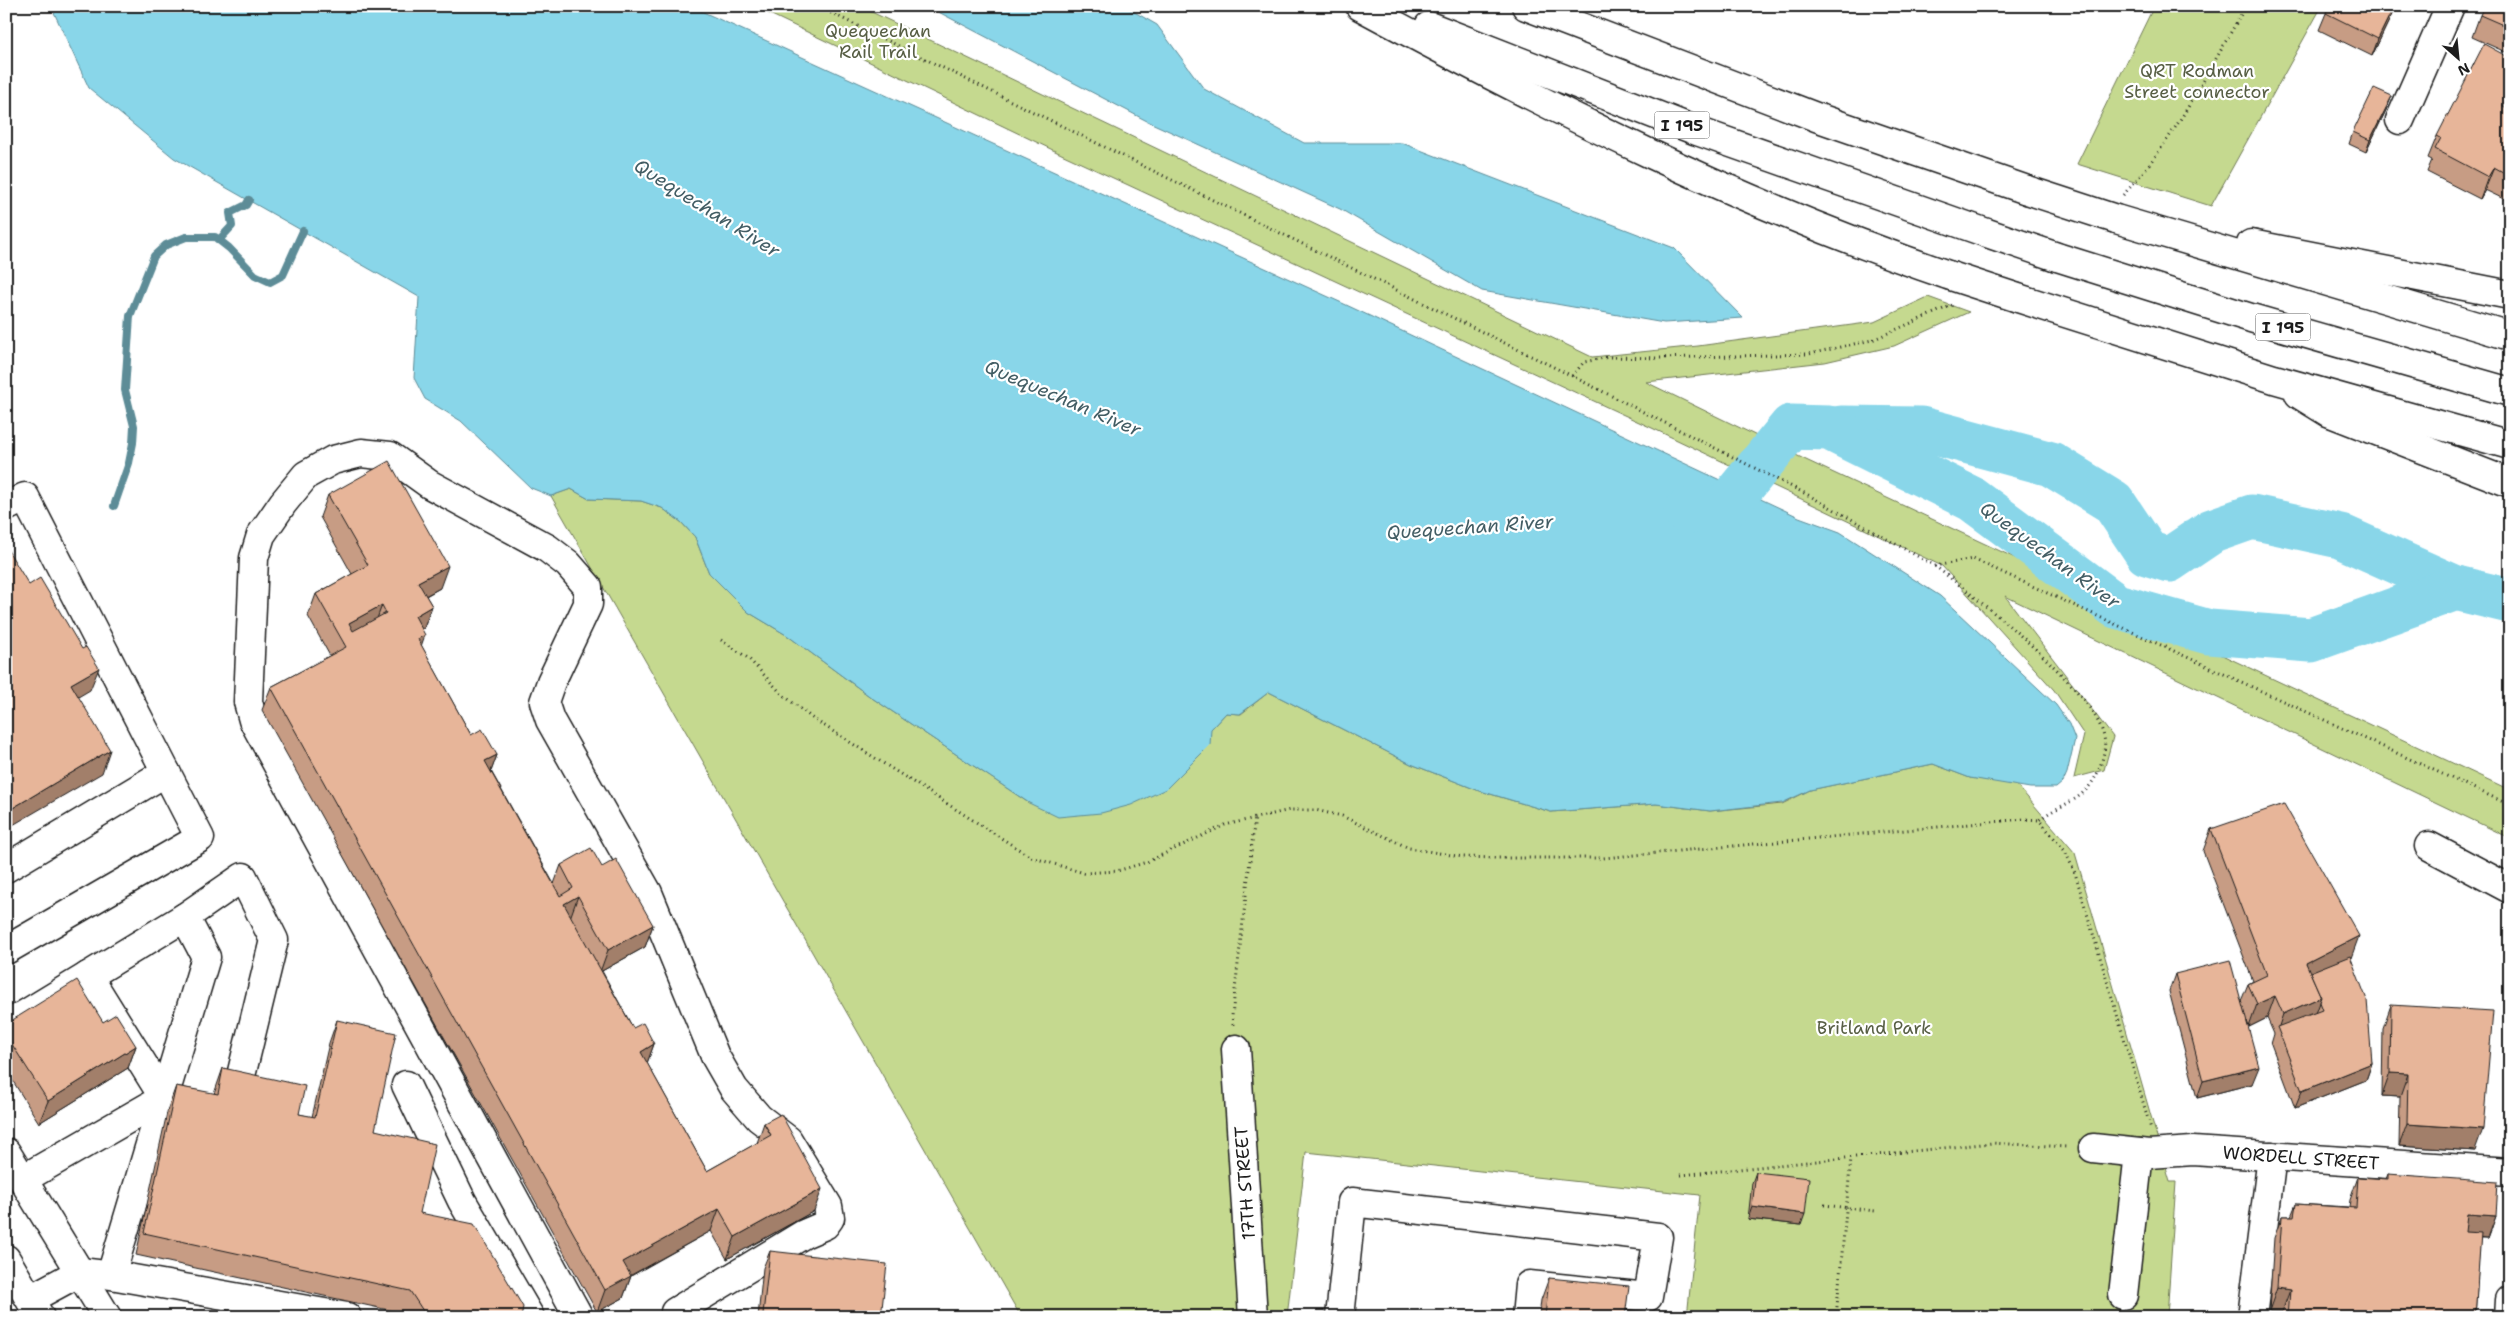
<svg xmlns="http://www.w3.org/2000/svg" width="2516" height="1323" viewBox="0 0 2516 1323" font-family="'Shantell Sans',sans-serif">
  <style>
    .green { fill: #c5d98f; stroke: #707a56 }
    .water { fill: #89d6e9; stroke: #5d8c97 }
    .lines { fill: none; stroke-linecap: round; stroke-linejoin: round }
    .stream { stroke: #5d8c97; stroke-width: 8 }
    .river { stroke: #89d6e9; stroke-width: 45 }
    .minor-casing { stroke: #1c1c1c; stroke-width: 31 }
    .highway-casing { stroke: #1c1c1c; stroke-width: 31 }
    .path { stroke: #1c1c1c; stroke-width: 3; stroke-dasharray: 1 4; stroke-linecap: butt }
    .minor { stroke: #fff; stroke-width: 28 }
    .highway { stroke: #fff; stroke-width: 28 }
    .highway-bridge-casing { stroke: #1c1c1c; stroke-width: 31; stroke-linecap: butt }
    .highway-bridge { stroke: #fff; stroke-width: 28 }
    .wall { fill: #c79c84; stroke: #1c1c1c }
    .shaded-wall { fill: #a27f6b; stroke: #1c1c1c }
    .building { fill: #e7b599; stroke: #1c1c1c; fill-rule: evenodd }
    .labels { text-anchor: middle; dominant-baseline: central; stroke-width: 4.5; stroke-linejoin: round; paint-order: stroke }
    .shield { fill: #fff; stroke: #606060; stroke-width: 1 }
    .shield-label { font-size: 16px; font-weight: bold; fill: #1c1c1c }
    .park-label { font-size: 18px; fill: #575e44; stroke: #fff }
    .street-label { font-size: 18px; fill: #1c1c1c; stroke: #fff }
    .water-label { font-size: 19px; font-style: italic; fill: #425d64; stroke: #fff }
  </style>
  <rect width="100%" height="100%" fill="#fff"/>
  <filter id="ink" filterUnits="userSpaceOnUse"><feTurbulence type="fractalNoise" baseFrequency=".02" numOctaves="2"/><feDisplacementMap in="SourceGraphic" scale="10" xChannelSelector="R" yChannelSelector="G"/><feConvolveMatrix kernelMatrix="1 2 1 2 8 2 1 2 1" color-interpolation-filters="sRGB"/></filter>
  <g filter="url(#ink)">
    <!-- green -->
    <g class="green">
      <path d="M753,6H859L1592,357L1698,346L1874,322L1928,297L1969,312L1894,346L1825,362L1646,382L1806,460L2510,790V838L2005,596L2113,737L2104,770L2074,778L2084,735L2054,690L1942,566L1652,428L1057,152Z"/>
      <path d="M2154,6H2322L2211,206L2077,164Z"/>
      <path d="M571,489L589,499L641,501L662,508L681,522L695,537L709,573L748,612L788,636L872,698L1029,803L1211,729L1226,713L1241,714L1269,692L1411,764L1477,790L1551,812L1656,804L1710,811L1782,804L1810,790L1933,764L1970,778L2016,784L2075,853L2170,1182H2176L2167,1317H1687L1700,1195L1306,1152L1287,1317H1021L551,496Z"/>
    </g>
    <!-- water -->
    <g class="water">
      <path d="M51,6H690L1342,303L1799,517L1840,532L1940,596L2056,705L2069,724L2075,739L2067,773L2063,782L2056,788H2030L1970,778L1933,764L1810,790L1782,803L1710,811L1656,804L1551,812L1477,790L1411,764L1269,692L1240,714L1226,713L1211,729L1210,745L1166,789L1131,805L1101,813L1058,817L1029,803L872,698L788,636L748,612L709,573L695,537L681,522L662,508L641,501L589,499L571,489L551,496L531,488L461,421L425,399L414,378L419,297L174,158L89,88Z"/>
      <path d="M927,6H1124L1157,25L1204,89L1304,143H1402L1674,248L1743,318L1664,323L1482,291L1340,209L1147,121Z"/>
    </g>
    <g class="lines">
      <!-- stream -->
      <g class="stream">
        <path d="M219,240L232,226L230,213L246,205L249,200"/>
        <path d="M114,506L129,463L133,443L134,426L125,390L130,316L154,256L166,245L186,237H215L229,248L255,275L270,282L283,275L303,231"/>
      </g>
      <!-- river -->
      <g class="river">
        <path d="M1841,428L1921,429L2051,464L2113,502L2147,553L2169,560L2212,531L2252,517L2340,536L2456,588"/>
        <path d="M1686,511L1723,510L1791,427L1829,428L1972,499L2116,606L2209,632L2311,640L2456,588L2510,601"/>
      </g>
      <defs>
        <g id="minor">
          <path d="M2400,120L2450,6"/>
          <path d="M6,507L25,497L166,772"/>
          <path d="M2429,846L2510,889"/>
          <path d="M6,868L166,772L200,838L6,950"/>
          <path d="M185,917L243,877L274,940L240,1080"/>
          <path d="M6,1026L185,917L206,957L111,1275L347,1317"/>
          <path d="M1236,1049L1253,1317"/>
          <path d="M406,1085L462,1201L530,1317"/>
          <path d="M2093,1148L2149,1154L2193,1151L2510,1172"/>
          <path d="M6,1152L107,1317"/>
          <path d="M23,1179L164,1098L88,976"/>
          <path d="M6,1259L40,1317"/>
          <path d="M2123,1295L2139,1153"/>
          <path d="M30,1299L80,1272L97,1274"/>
          <path d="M579,1317L253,720L248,702L254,558L261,535L283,503L306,475L333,460L361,453L390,456L429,484L547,548L568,564L588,587V604L551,682L544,702L550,720L648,893L715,1056L734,1089L759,1118L788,1140L828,1206L830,1218L825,1225L804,1234L675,1312L677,1317"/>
          <path d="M1340,1317L1352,1202L1658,1237L1648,1297L1529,1285L1526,1317"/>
          <path d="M2252,1317L2272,1156"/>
          <path d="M2509,1317L2510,1300"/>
        </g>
        <g id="highway">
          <path d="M1360,6C1551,109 1742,205 1948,275"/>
          <path d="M1526,6L1816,117L2027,190"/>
          <path d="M1429,26L1697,131L1987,233"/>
          <path d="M2116,219L2510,336"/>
          <path d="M2251,244L2510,295"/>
          <path d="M2057,257L2251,318L2510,392"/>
          <path d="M2018,298L2274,379L2510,445"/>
          <path d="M2299,394L2328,412L2510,483"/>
        </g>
      </defs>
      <!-- minor casing -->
      <use href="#minor" class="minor-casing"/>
      <!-- highway casing -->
      <use href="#highway" class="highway-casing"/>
      <!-- path -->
      <g class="path">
        <path d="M817,6L1572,376L1810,496L1935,566L1973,559L2510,805"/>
        <path d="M2123,195C2175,140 2208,71 2246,6"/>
        <path d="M1572,376L1584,362L1609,357L1659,358L1809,354L1872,340L1955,304"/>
        <path d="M1935,566C1976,598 2094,688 2104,737C2107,750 2100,770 2093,781C2078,804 2059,804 2039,820"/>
        <path d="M721,640L748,658L782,694L812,718L1031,857L1084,873L1117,871L1147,862L1225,825L1290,810H1315L1342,816L1409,848L1463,857L1497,858H1603L2024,819L2039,820L2065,851L2075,873L2151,1129"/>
        <path d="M1233,1025L1232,1016L1255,817"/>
        <path d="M1681,1175L1992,1143L2067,1147"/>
        <path d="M1824,1205L1875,1211"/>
        <path d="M1836,1317L1851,1158"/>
      </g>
      <!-- minor -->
      <use href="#minor" class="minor"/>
      <!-- highway -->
      <use href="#highway" class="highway"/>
      <defs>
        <g id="highway-bridge">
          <path d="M2027,190L2116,219"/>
          <path d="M1987,233L2057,257"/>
          <path d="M1948,275L2018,298"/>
        </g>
      </defs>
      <!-- highway-bridge casing -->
      <use href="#highway-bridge" class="highway-bridge-casing"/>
      <!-- highway-bridge -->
      <use href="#highway-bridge" class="highway-bridge"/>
    </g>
    <!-- wall -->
    <g class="wall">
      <path d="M2329,6H2396L2372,56L2319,30Z"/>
      <path d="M2510,6V54L2472,37L2480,15Z"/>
      <path d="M2510,58V202L2485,190L2480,199L2427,172L2432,160L2428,158L2437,136Z"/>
      <path d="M2387,108L2366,152L2349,144L2353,132Z"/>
      <path d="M328,495L440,588L426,596L432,606L424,628L422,630L421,645L471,735L497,755L491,771L554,884L561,865L602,867L653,925L645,947L602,971L633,1028L654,1044L647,1063L707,1171L757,1143L764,1123L814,1211L727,1259L711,1231L631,1276L623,1298L597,1312L262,710L271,687L330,656L308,616L316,594L352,574L320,517Z"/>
      <path d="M2211,829L2351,958L2372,1063L2366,1080L2295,1108L2271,1044L2274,1034L2267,1018L2249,1027L2247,1021L2252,1084L2197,1098L2169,991L2175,974L2241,1001L2248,984L2253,981L2203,851Z"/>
      <path d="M2391,1005L2475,1151L2399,1146L2400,1097L2382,1096L2383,1028Z"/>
      <path d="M337,1020L375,1130L420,1213L521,1317H404L402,1313L136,1255L168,1108L176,1086L214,1094L223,1068L299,1114L312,1117L329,1043Z"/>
      <path d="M103,1022L136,1046L128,1068L39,1123L6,1070V1024Z"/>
      <path d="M1756,1172L1801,1225L1748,1219L1752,1183Z"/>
      <path d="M2388,1174L2496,1216L2488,1238H2480L2475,1317H2281L2282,1312L2269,1311L2274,1238L2282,1216H2291L2296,1204L2349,1207L2350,1200L2358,1177L2386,1179Z"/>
      <path d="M770,1251L881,1317H758L763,1268Z"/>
      <path d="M1549,1278L1625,1317H1539L1541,1300Z"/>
    </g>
    <!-- shaded-wall -->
    <g class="shaded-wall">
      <path d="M2394,6H2396L2372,56L2378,39Z"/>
      <path d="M2510,94L2502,114L2503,106Z"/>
      <path d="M2392,96L2387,108L2366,152L2370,140Z"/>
      <path d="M2494,167L2485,190L2480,199L2488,177Z"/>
      <path d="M448,566L440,588L410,604L418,582Z"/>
      <path d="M382,605L374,627L344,644L349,623Z"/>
      <path d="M432,606L424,628L407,639L415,616Z"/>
      <path d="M425,635L417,658L418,639Z"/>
      <path d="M99,668L90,690L63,706L71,684Z"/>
      <path d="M110,750L102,773L6,829V812Z"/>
      <path d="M497,755L489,777L485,761Z"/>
      <path d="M578,896L570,918L564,904Z"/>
      <path d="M653,925L645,947L600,972L608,950Z"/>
      <path d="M2359,936L2351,958L2311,979L2306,963Z"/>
      <path d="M2275,996L2267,1018L2249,1027L2257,1004Z"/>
      <path d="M2321,997L2313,1019L2278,1029L2283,1014Z"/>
      <path d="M654,1044L646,1066L641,1052Z"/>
      <path d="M136,1046L128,1068L39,1123L48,1101Z"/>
      <path d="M2372,1063L2366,1080L2295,1108L2302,1091Z"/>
      <path d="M2259,1067L2252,1084L2197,1098L2203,1081Z"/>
      <path d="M2390,1073L2408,1074L2400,1097L2382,1096Z"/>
      <path d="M2407,1124L2483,1129L2475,1151L2399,1146Z"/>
      <path d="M822,1189L814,1211L727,1259L735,1237Z"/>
      <path d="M1752,1207L1805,1214L1801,1225L1748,1219Z"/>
      <path d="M719,1209L711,1231L624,1279L631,1276L623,1298L597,1312L605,1290L623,1262Z"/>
      <path d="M2467,1214L2496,1216L2488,1238L2459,1236Z"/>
      <path d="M2277,1288L2290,1290L2282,1312L2269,1311Z"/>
      <path d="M763,1314L788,1317H762Z"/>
    </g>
    <!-- building -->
    <g class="building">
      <path d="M2329,6H2394L2378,39L2326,13Z"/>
      <path d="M2484,6H2510V28L2480,15Z"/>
      <path d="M2484,44L2510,58V94L2503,106L2510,110V176L2494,167L2488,177L2435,149L2441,138L2437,136Z"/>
      <path d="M2374,88L2392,96L2370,140L2353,132Z"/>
      <path d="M389,461L448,566L418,582L432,606L415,616L425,635L418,639L471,735L482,729L497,755L485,761L560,896L573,888L561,865L591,848L602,867L616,859L653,925L608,950L578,896L564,904L633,1028L643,1023L654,1044L641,1052L707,1171L771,1135L764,1123L781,1114L822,1189L735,1237L719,1209L623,1262L631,1276L605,1290L271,687L346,647L316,594L368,565L328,495ZM382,605L386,613L353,631L349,623Z"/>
      <path d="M6,547L29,585L40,578L82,649L86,647L99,668L71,684L110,750L6,812Z"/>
      <path d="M2284,804L2359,936L2306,963L2321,997L2283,1014L2275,996L2257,1004L2248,984L2267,975L2211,829Z"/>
      <path d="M2350,956L2367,1000L2372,1063L2302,1091L2277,1027L2322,1010L2319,1002L2321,997L2310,972Z"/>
      <path d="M2230,960L2259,1067L2203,1081L2175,974Z"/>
      <path d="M77,980L103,1022L116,1014L136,1046L48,1101L6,1035V1024Z"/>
      <path d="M2391,1005L2493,1011L2483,1129L2407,1124L2408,1074L2390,1073Z"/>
      <path d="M337,1020L396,1033L375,1130L435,1144L420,1213L474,1224L523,1307L521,1317H427L410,1291L144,1233L176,1086L218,1094L223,1068L305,1086L299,1114L315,1117Z"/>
      <path d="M1756,1172L1809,1178L1805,1214L1752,1207Z"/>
      <path d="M2388,1174L2498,1182L2496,1216L2467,1214L2465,1232L2481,1233L2475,1317H2288L2290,1290L2277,1288L2282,1216H2294L2296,1204L2356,1208L2358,1177L2388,1179Z"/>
      <path d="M770,1251L887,1264L881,1317H788L763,1314Z"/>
      <path d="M1549,1278L1629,1286L1625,1317H1545Z"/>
    </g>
  </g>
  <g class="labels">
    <!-- shield labels -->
    <g class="shield">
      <rect x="1654.5" y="111.5" width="55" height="27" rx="4"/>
      <rect x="2255.5" y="313.5" width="55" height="27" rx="4"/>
    </g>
    <g class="shield-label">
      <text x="1682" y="125">I 195</text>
      <text x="2283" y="327">I 195</text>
    </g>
    <!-- park labels -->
    <g class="park-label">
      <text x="878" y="31">Quequechan<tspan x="878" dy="21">Rail Trail</tspan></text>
      <text x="2197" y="71">QRT Rodman<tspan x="2197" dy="21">Street connector</tspan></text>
      <text x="1874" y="1028">Britland Park</text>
    </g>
    <!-- street labels -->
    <g class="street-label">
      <text transform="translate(2301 1158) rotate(4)">WORDELL STREET</text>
      <text transform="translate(1245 1183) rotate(-94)">17TH STREET</text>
    </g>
    <!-- water labels -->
    <g class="water-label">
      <text transform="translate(707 208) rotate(32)">Quequechan River</text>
      <text transform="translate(1063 398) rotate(23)">Quequechan River</text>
      <text transform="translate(1470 527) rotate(-4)">Quequechan River</text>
      <text transform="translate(2050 555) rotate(36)">Quequechan River</text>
    </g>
  </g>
  <!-- margin -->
  <rect width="2516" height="1323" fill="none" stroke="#fff" stroke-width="25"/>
  <rect x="12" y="12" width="2491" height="1298" fill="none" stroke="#1c1c1c" stroke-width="2" filter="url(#ink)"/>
  <!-- north arrow -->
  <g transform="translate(2458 58) rotate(153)" stroke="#ffffff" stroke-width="4" paint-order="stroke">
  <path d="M0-4L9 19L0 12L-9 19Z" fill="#1c1c1c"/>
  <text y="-8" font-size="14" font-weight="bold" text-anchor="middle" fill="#1c1c1c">N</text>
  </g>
</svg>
